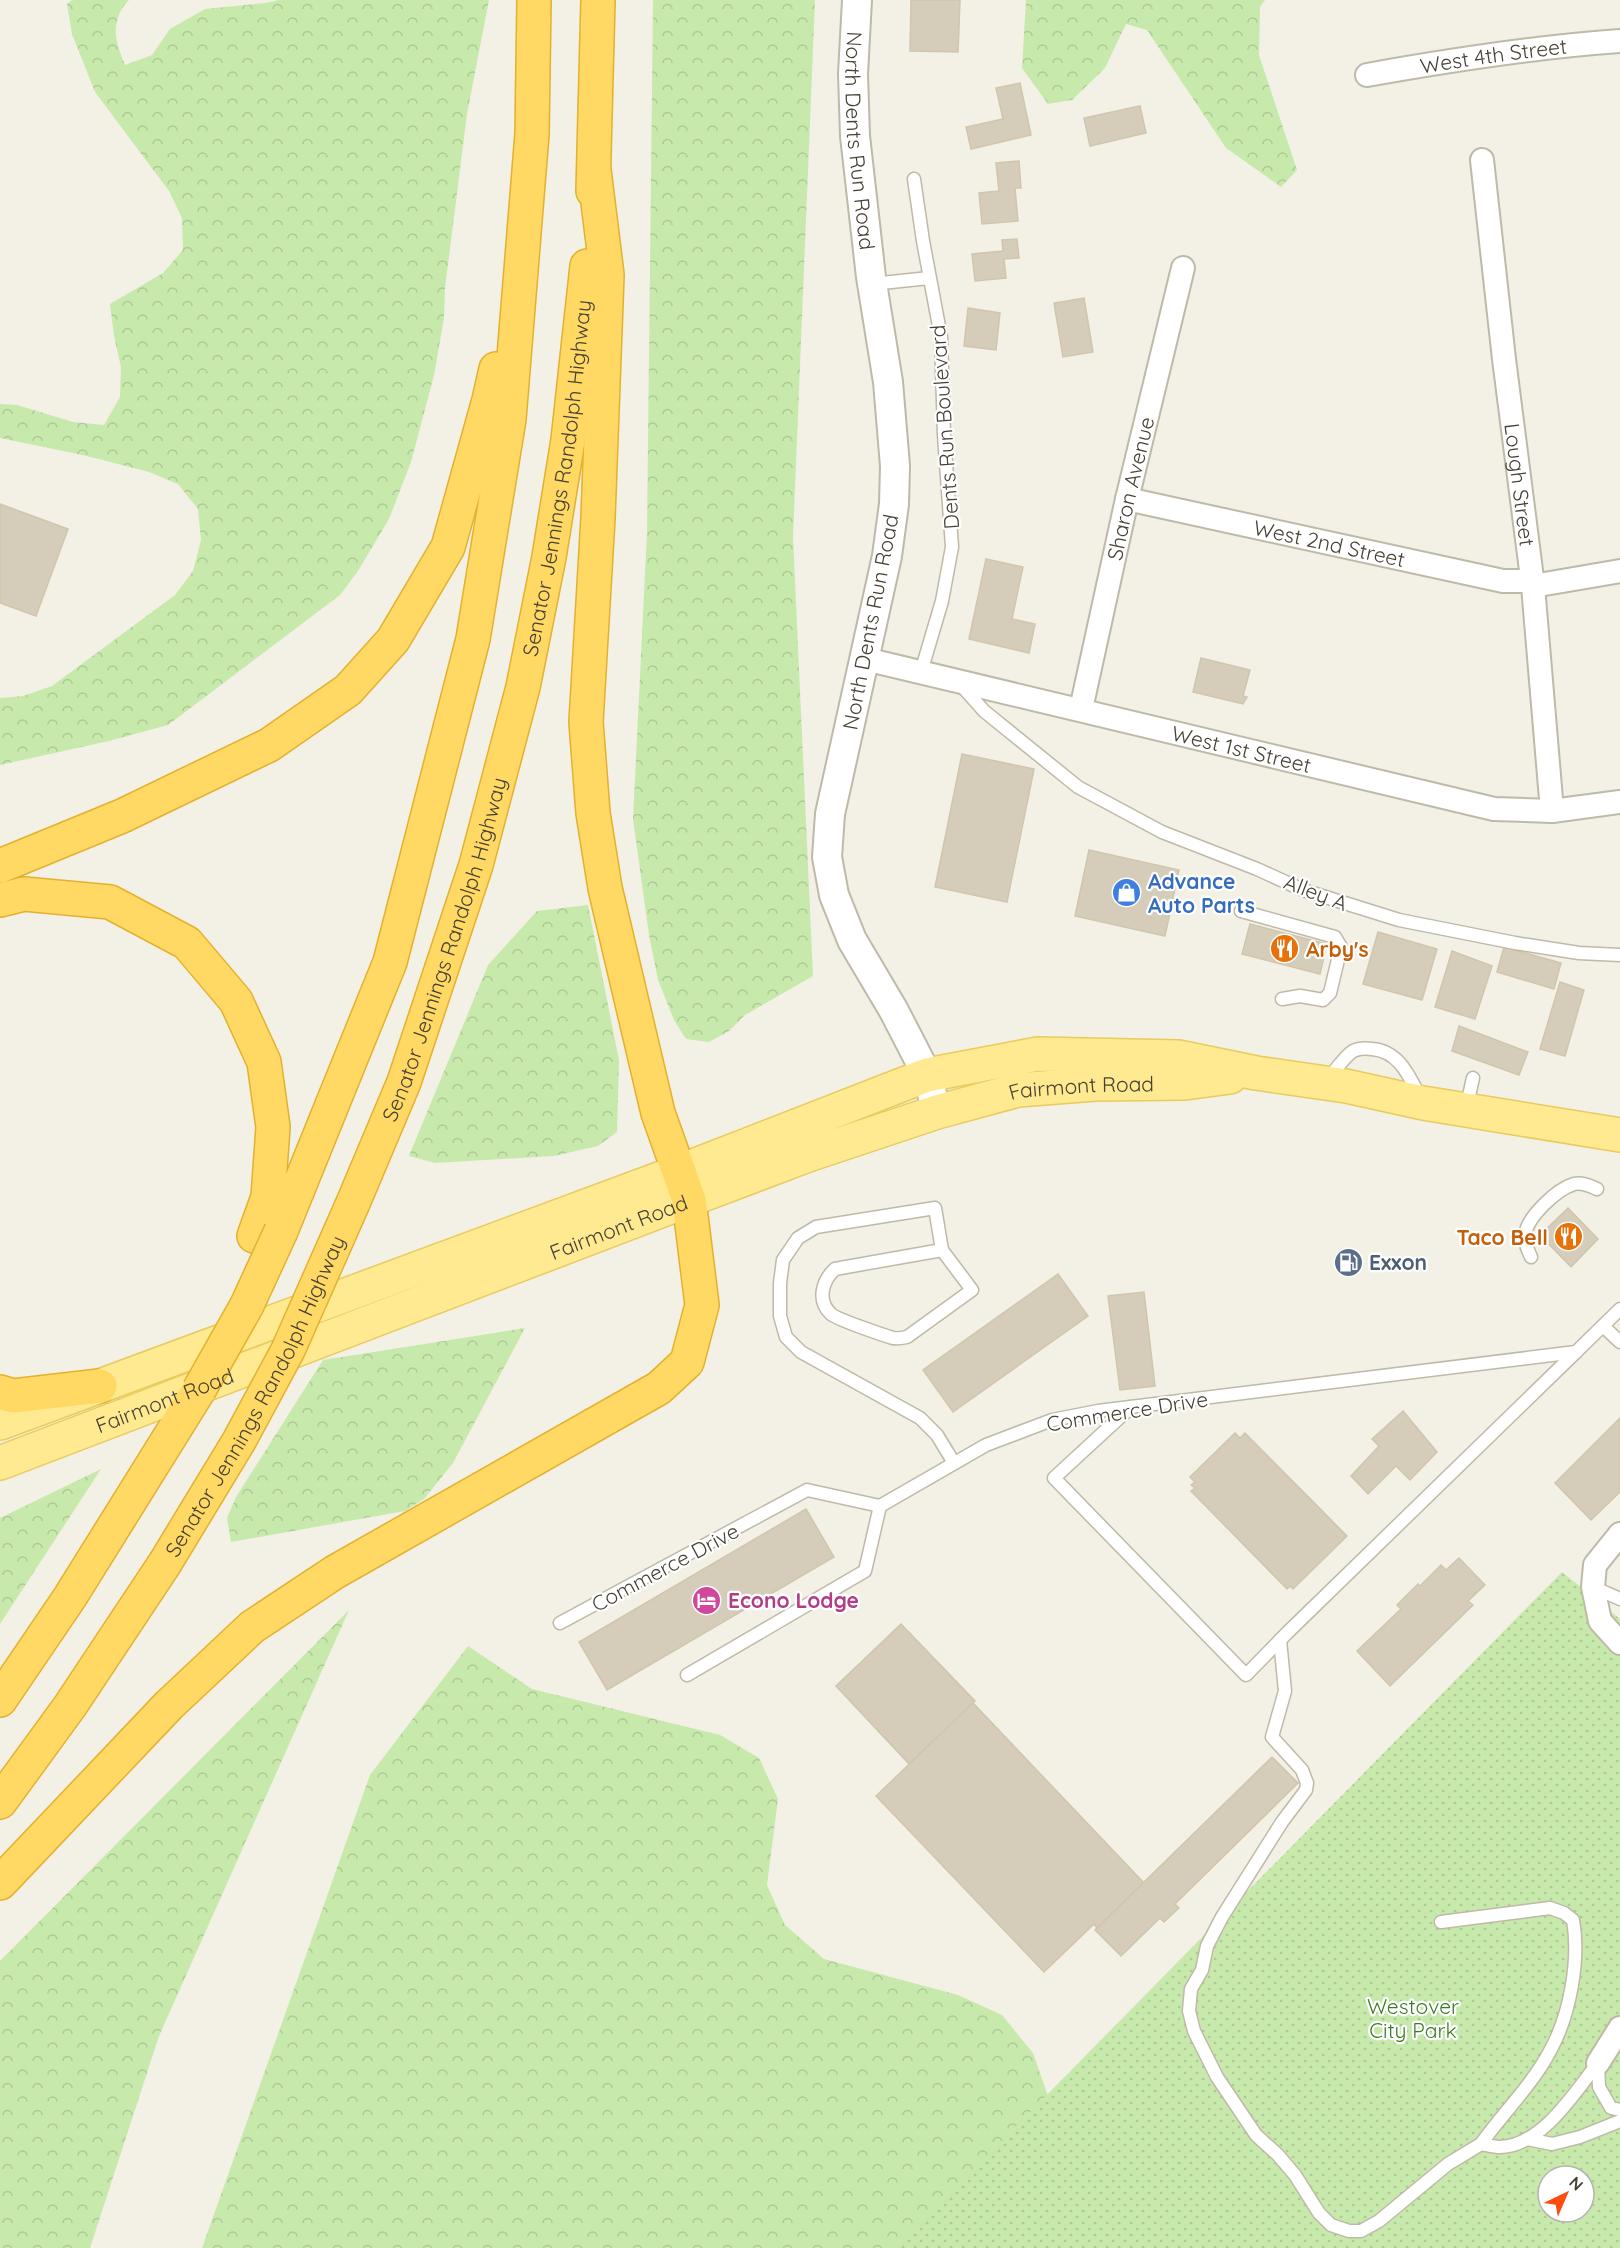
<svg xmlns="http://www.w3.org/2000/svg" width="1620" height="2248" viewBox="0 0 1620 2248" font-family="Quicksand,sans-serif">
  <style>
    .forest { fill: url(#forest-crowns) }
    .park { fill: url(#park-dots); fill-rule: evenodd }
    .building { fill: #d5cdba; stroke: #d0c6ad; stroke-width: 1.5 }
    .lines { fill: none; stroke-linecap: round; stroke-linejoin: round }
    .service-casing { stroke: #bfb9a7; stroke-width: 15 }
    .minor-casing { stroke: #bfb9a7; stroke-width: 26 }
    .tertiary-casing { stroke: #bfb9a7; stroke-width: 32 }
    .primary-casing { stroke: #e8cb5e; stroke-width: 36 }
    .motorway-casing { stroke: #e3b12f; stroke-width: 36 }
    .service { stroke: #fff; stroke-width: 12 }
    .minor { stroke: #fff; stroke-width: 22 }
    .tertiary { stroke: #fff; stroke-width: 28 }
    .primary { stroke: #ffea92; stroke-width: 33 }
    .motorway { stroke: #ffd964; stroke-width: 33 }
    .motorway-bridge-casing { stroke: #e3b12f; stroke-width: 36; stroke-linecap: butt }
    .motorway-bridge { stroke: #ffd964; stroke-width: 33 }
    .labels { text-anchor: middle; dominant-baseline: central; stroke-width: 4.5; stroke-linejoin: round; paint-order: stroke }
    .street-label { font-size: 21px; fill: #464134; stroke: #fff }
    .shop-label { font-size: 21px; font-weight: bold; fill: #366cbe; stroke: #fff; text-anchor: start }
    .food-label { font-size: 21px; font-weight: bold; fill: #c56008; stroke: #fff; text-anchor: start }
    .service-label { font-size: 21px; font-weight: bold; fill: #4e5e75; stroke: #fff; text-anchor: start }
    .hotel-label { font-size: 21px; font-weight: bold; fill: #b23c85; stroke: #fff; text-anchor: start }
    .park-label { font-size: 21px; fill: #3e7a25; stroke: #fff }
  </style>
  <defs>
    <pattern id="forest-crowns" width="20" height="18" patternUnits="userSpaceOnUse" patternTransform="scale(1.5)"><rect width="20" height="18" fill="#c8e9ac"/><path d="M2 6a3 3 0 1 1 6 0M12 15a3 3 0 1 1 6 0" fill="none" stroke="#adc995"/></pattern>
    <pattern id="park-dots" width="8" height="8" patternUnits="userSpaceOnUse" patternTransform="scale(1.5)"><rect width="8" height="8" fill="#c8e9ac"/><path d="M2 2h.1M6 6h.1" fill="none" stroke="#adc995" stroke-width="1.8" stroke-linecap="round"/></pattern>
  </defs>
  <rect width="100%" height="100%" fill="#f3f0e5"/>
  <!-- forest -->
  <g class="forest">
    <path d="M72,0H129C109,21 115,41 125,65L152,55L170,29L205,9L265,3L279,0H489L467,114L445,288L444,318L434,375L411,462L389,519L358,571L340,595L168,725L109,741L0,765V698L23,696L52,686L175,595L193,571L201,540L198,509L178,484L149,472L87,456L0,438V404L17,405L73,422L104,425L120,397L121,367L114,336L110,304L163,273L183,250L182,218L169,191L95,92L72,34L67,4Z"/>
    <path d="M653,0H815L793,537L813,976L745,1015L729,1031L709,1042L686,1039L674,1020L658,980L649,935L633,819L647,533Z"/>
    <path d="M1026,0H1265L1260,7L1259,55L1297,170L1281,187L1226,148L1147,30L1126,24L1105,68L1072,100L1048,104L1022,68Z"/>
    <path d="M588,905L619,1060L617,1132L598,1146L554,1156L435,1163L409,1156L488,965L537,911Z"/>
    <path d="M525,1328L453,1463L424,1499L405,1511L231,1542L227,1518L236,1497L323,1360Z"/>
    <path d="M101,1469L0,1624V1518Z"/>
    <path d="M349,1610L159,2036L90,2248H0V1961Z"/>
    <path d="M468,1646L532,1689L720,1735L759,1758L778,1799L767,1885L785,1925L824,1959L958,1995L1002,2015L1033,2053L1049,2099L1055,2248H202L370,1775Z"/>
  </g>
  <!-- park -->
  <path class="park" d="M1562,1572L1620,1619V2248H896ZM1548,2176H1584V2212H1548Z"/>
  <!-- building -->
  <g class="building">
    <path d="M911,0H960L958,52L910,51Z"/>
    <path d="M1020,83L1031,135L971,149L966,127L1003,119L996,88Z"/>
    <path d="M1140,106L1146,133L1090,146L1084,118Z"/>
    <path d="M1019,161L1021,188H1015L1018,221L982,224L979,193L999,191L996,163Z"/>
    <path d="M1017,239L1019,258L1004,259L1006,278L975,281L972,254L1003,251L1002,240Z"/>
    <path d="M1084,298L1093,352L1063,357L1054,303Z"/>
    <path d="M968,308L1000,313L996,350L964,346Z"/>
    <path d="M0,504L68,529L36,616L0,603Z"/>
    <path d="M986,559L1023,567L1012,619L1035,624L1029,653L969,639Z"/>
    <path d="M1201,658L1250,670L1243,696L1247,697L1243,704L1193,692Z"/>
    <path d="M962,754L1034,769L1007,902L935,887Z"/>
    <path d="M1089,850L1179,870L1165,936L1075,916Z"/>
    <path d="M1250,924L1327,944L1320,974L1242,954Z"/>
    <path d="M1378,932L1437,949L1422,1000L1363,984Z"/>
    <path d="M1504,947L1561,963L1554,989L1497,972Z"/>
    <path d="M1452,951L1492,966L1475,1019L1435,1007Z"/>
    <path d="M1560,982L1584,990L1565,1056L1540,1049Z"/>
    <path d="M1459,1026L1528,1052L1519,1075L1452,1051Z"/>
    <path d="M1568,1208L1598,1239L1571,1267L1540,1235Z"/>
    <path d="M1058,1274L1088,1316L953,1412L923,1370Z"/>
    <path d="M1144,1292L1155,1386L1120,1390L1108,1296Z"/>
    <path d="M1403,1411L1437,1452L1410,1480L1396,1466L1368,1494L1351,1476L1379,1446L1372,1439Z"/>
    <path d="M1620,1418V1492L1591,1520L1555,1483Z"/>
    <path d="M1235,1433L1240,1438L1245,1433L1347,1536L1293,1589L1290,1586L1287,1589L1191,1491L1195,1488L1191,1485L1195,1482L1190,1477Z"/>
    <path d="M806,1509L834,1557L607,1690L579,1642Z"/>
    <path d="M1459,1558L1485,1585L1468,1601L1473,1605L1390,1686L1357,1651L1401,1609L1397,1605L1418,1584L1420,1586L1441,1565L1446,1570Z"/>
    <path d="M901,1624L975,1701L909,1764L836,1686Z"/>
    <path d="M973,1703L1144,1883L1097,1928L1094,1924L1044,1972L876,1796Z"/>
    <path d="M1272,1757L1298,1783L1175,1904L1179,1908L1164,1922L1160,1918L1121,1956L1095,1930Z"/>
  </g>
  <g class="lines">
    <defs>
      <g id="service">
        <path d="M914,179L923,241L941,337L944,435L952,547L942,601L921,672"/>
        <path d="M872,284L929,278"/>
        <path d="M961,685L984,711L1078,787L1162,832L1257,869L1303,890L1399,920L1515,943L1579,953L1620,955"/>
        <path d="M1241,911L1335,937L1341,947L1330,993L1323,1000L1300,996L1282,999"/>
        <path d="M1327,1080C1335,1071 1344,1057 1353,1051C1359,1048 1366,1048 1372,1049C1399,1051 1409,1076 1420,1097"/>
        <path d="M1466,1109L1473,1078"/>
        <path d="M942,1250L972,1290L907,1337C902,1338 897,1339 893,1338C883,1335 836,1319 831,1314C816,1300 823,1280 835,1269L942,1250L935,1208L816,1227L798,1238L783,1260L780,1283V1316L786,1337L801,1352L920,1418L937,1435L954,1463"/>
        <path d="M1531,1257C1528,1250 1524,1243 1525,1235C1527,1217 1557,1189 1574,1184C1582,1182 1590,1186 1597,1189"/>
        <path d="M1603,1326L1620,1342"/>
        <path d="M1131,1407L1054,1478L1246,1675L1288,1632L1576,1352"/>
        <path d="M1593,1587L1620,1599"/>
        <path d="M560,1623L807,1490L880,1506L986,1445L1052,1420L1098,1411L1576,1352L1620,1309"/>
        <path d="M1280,1640L1285,1691L1272,1737L1302,1770L1307,1783L1306,1790L1282,1822L1222,1917L1207,1946L1202,1970L1191,1989L1189,2011L1194,2031L1217,2077L1256,2135L1278,2155L1295,2175L1319,2213L1331,2225L1349,2231H1361L1379,2221L1448,2164L1481,2144C1487,2145 1494,2147 1500,2147C1542,2146 1575,2092 1598,2063"/>
        <path d="M687,1675L865,1571L880,1506"/>
        <path d="M1441,1922L1550,1908L1564,1913L1573,1920C1580,1960 1570,2015 1550,2051C1532,2085 1503,2113 1481,2144"/>
        <path d="M1598,2063L1599,2087L1611,2108L1620,2110"/>
        <path d="M1527,2139L1552,2144L1580,2137L1620,2121"/>
      </g>
      <g id="minor">
        <path id="s1" d="M1367,75C1451,60 1535,47 1620,41"/>
        <path id="s2" d="M1482,160L1504,359L1533,586L1552,811"/>
        <path id="s3" d="M1127,499L1503,581H1531"/>
        <path d="M1533,586L1620,571"/>
        <path id="s4" d="M865,659L1494,809L1552,811L1620,802"/>
        <path id="s5" d="M1081,709L1127,499L1183,268"/>
        <path d="M1620,1534L1595,1565L1593,1587L1600,1621L1620,1643"/>
        <path d="M1598,2063L1620,2028"/>
      </g>
      <g id="tertiary">
        <path id="s6" d="M857,0L853,74L855,136L871,277L888,382L895,466L894,504L887,556L830,814L827,857L834,895L852,940L894,1011L927,1075L937,1112"/>
      </g>
      <g id="primary">
        <path d="M0,1423L678,1172L927,1075L1038,1054L1178,1057L1256,1073L1346,1086L1423,1103L1620,1135"/>
        <path id="s7" d="M0,1463L689,1200L808,1155L937,1112L1018,1090L1095,1084L1185,1083L1230,1077"/>
      </g>
      <g id="motorway">
        <path d="M593,191L598,0"/>
        <path d="M0,866L122,816L269,745L348,690L393,640L448,547L489,400L496,369"/>
        <path d="M0,900L24,894L110,902L187,943L236,1001L264,1062L273,1127L268,1197L254,1236"/>
        <path id="s8" d="M353,1203L404,1082L476,865L523,687L549,557L568,440L587,266"/>
        <path d="M281,1231L390,962L473,639L509,419L532,134L534,0"/>
        <path d="M0,1392L13,1396L100,1386"/>
        <path d="M0,1700L70,1597L199,1390"/>
        <path d="M0,1802L70,1706L165,1563"/>
        <path d="M0,1883L169,1705L252,1627L335,1572L659,1388L687,1362L702,1305L689,1200L658,1113L605,888L593,813L586,722L598,518L607,275L594,170"/>
      </g>
    </defs>
    <!-- service casing -->
    <use href="#service" class="service-casing"/>
    <!-- minor casing -->
    <use href="#minor" class="minor-casing"/>
    <!-- tertiary casing -->
    <use href="#tertiary" class="tertiary-casing"/>
    <!-- primary casing -->
    <use href="#primary" class="primary-casing"/>
    <!-- motorway casing -->
    <use href="#motorway" class="motorway-casing"/>
    <!-- service -->
    <use href="#service" class="service"/>
    <!-- minor -->
    <use href="#minor" class="minor"/>
    <!-- tertiary -->
    <use href="#tertiary" class="tertiary"/>
    <!-- primary -->
    <use href="#primary" class="primary"/>
    <!-- motorway -->
    <use href="#motorway" class="motorway"/>
    <defs>
      <g id="motorway-bridge">
        <path d="M199,1390L247,1305L281,1231"/>
        <path id="s9" d="M165,1563L239,1441L288,1350L353,1203"/>
      </g>
    </defs>
    <!-- motorway-bridge casing -->
    <use href="#motorway-bridge" class="motorway-bridge-casing"/>
    <!-- motorway-bridge -->
    <use href="#motorway-bridge" class="motorway-bridge"/>
  </g>
  <!-- icons -->
  <defs>
    <symbol id="shop-disc" viewBox="-11 -11 22 22"><circle r="9.5" fill="#3f7fe0" stroke="#fff"/><path d="M-5-2.5h2.3a2.7 3.5 0 0 1 5.4 0H5L5.5 6h-11ZM-1.5-2.5h3a1.5 2.3 0 0 0-3 0Z" fill="#fff"/></symbol>
    <symbol id="restaurant-disc" viewBox="-11 -11 22 22"><circle r="9.5" fill="#e8710a" stroke="#fff"/><path d="M-5-6h1v4h1v-4h1v4h1v-4h1v5L-1.5 .5V6h-2V.5L-5-1ZM5-6V6H3V1.5H1.5Q1.5-4 5-6Z" fill="#fff"/></symbol>
    <symbol id="fuel-disc" viewBox="-11 -11 22 22"><circle r="9.5" fill="#5c6f8a" stroke="#fff"/><path d="M-5.5-6h7V0h2V4h1.3V-2.5L3-4.5l.8-.8L6-3V5H2.5V1h-1V6h-7ZM-4.2-4.7v3.2H.2V-4.7Z" fill="#fff"/></symbol>
    <symbol id="hotel-disc" viewBox="-11 -11 22 22"><circle r="9.5" fill="#d1479c" stroke="#fff"/><path d="M-6-4.5h1.5V1H6V5H4.5V3h-9V5H-6ZM-4 0a1.8 1.8 0 1 1 3.6 0ZM.5 0V-2.5h3Q6-2.5 6 0Z" fill="#fff"/></symbol>
  </defs>
  <g fill-rule="evenodd">
    <use href="#shop-disc" x="1110" y="876" width="33" height="33"/>
    <use href="#restaurant-disc" x="1268" y="932" width="33" height="33"/>
    <use href="#restaurant-disc" x="1552" y="1220" width="33" height="33"/>
    <use href="#fuel-disc" x="1332" y="1246" width="33" height="33"/>
    <use href="#hotel-disc" x="690" y="1584" width="33" height="33"/>
  </g>
  <g class="labels">
    <!-- street labels -->
    <g class="street-label">
      <text stroke="none"><textPath href="#s1" startOffset="128">West 4th Street</textPath></text>
      <text stroke="none"><textPath href="#s6" startOffset="141">North Dents Run Road</textPath></text>
      <text transform="translate(944 427) rotate(-94)">Dents Run Boulevard</text>
      <text stroke="none"><textPath href="#s8" startOffset="756">Senator Jennings Randolph Highway</textPath></text>
      <text stroke="none"><textPath href="#s2" startOffset="327">Lough Street</textPath></text>
      <text stroke="none"><textPath href="#s5" startOffset="226">Sharon Avenue</textPath></text>
      <text stroke="none"><textPath href="#s3" startOffset="207">West 2nd Street</textPath></text>
      <text transform="translate(870 622) rotate(-79)">North Dents Run Road</text>
      <text stroke="none"><textPath href="#s4" startOffset="387">West 1st Street</textPath></text>
      <text transform="translate(1316 892) rotate(21)">Alley A</text>
      <text stroke="none"><textPath href="#s8" startOffset="270">Senator Jennings Randolph Highway</textPath></text>
      <text stroke="none"><textPath href="#s7" startOffset="1148">Fairmont Road</textPath></text>
      <text stroke="none"><textPath href="#s7" startOffset="662">Fairmont Road</textPath></text>
      <text stroke="none"><textPath href="#s9" startOffset="190">Senator Jennings Randolph Highway</textPath></text>
      <text stroke="none"><textPath href="#s7" startOffset="176">Fairmont Road</textPath></text>
      <text transform="translate(1127 1411) rotate(-9)">Commerce Drive</text>
      <text transform="translate(665 1567) rotate(-28)">Commerce Drive</text>
    </g>
    <!-- shop labels -->
    <g class="shop-label">
      <text x="1148" y="881">Advance<tspan x="1148" dy="24">Auto Parts</tspan></text>
    </g>
    <!-- food labels -->
    <g class="food-label">
      <text x="1306" y="949">Arby's</text>
      <text x="1548" y="1237" text-anchor="end">Taco Bell</text>
    </g>
    <!-- service labels -->
    <g class="service-label">
      <text x="1369" y="1262">Exxon</text>
    </g>
    <!-- hotel labels -->
    <g class="hotel-label">
      <text x="728" y="1600">Econo Lodge</text>
    </g>
    <!-- park labels -->
    <g class="park-label">
      <text x="1413" y="2006">Westover<tspan x="1413" dy="24">City Park</tspan></text>
    </g>
  </g>
  <!-- north arrow -->
  <g transform="translate(1566 2194) rotate(44)"><circle r="28" fill="#ffffff" stroke="#b5b3ae" stroke-width="1.5"/>
  <path d="M0-4.5L10 22L0 15L-10 22Z" fill="#ff4a10"/>
  <text y="-9" font-size="16" font-weight="bold" text-anchor="middle" fill="#464134">N</text>
  </g>
</svg>
